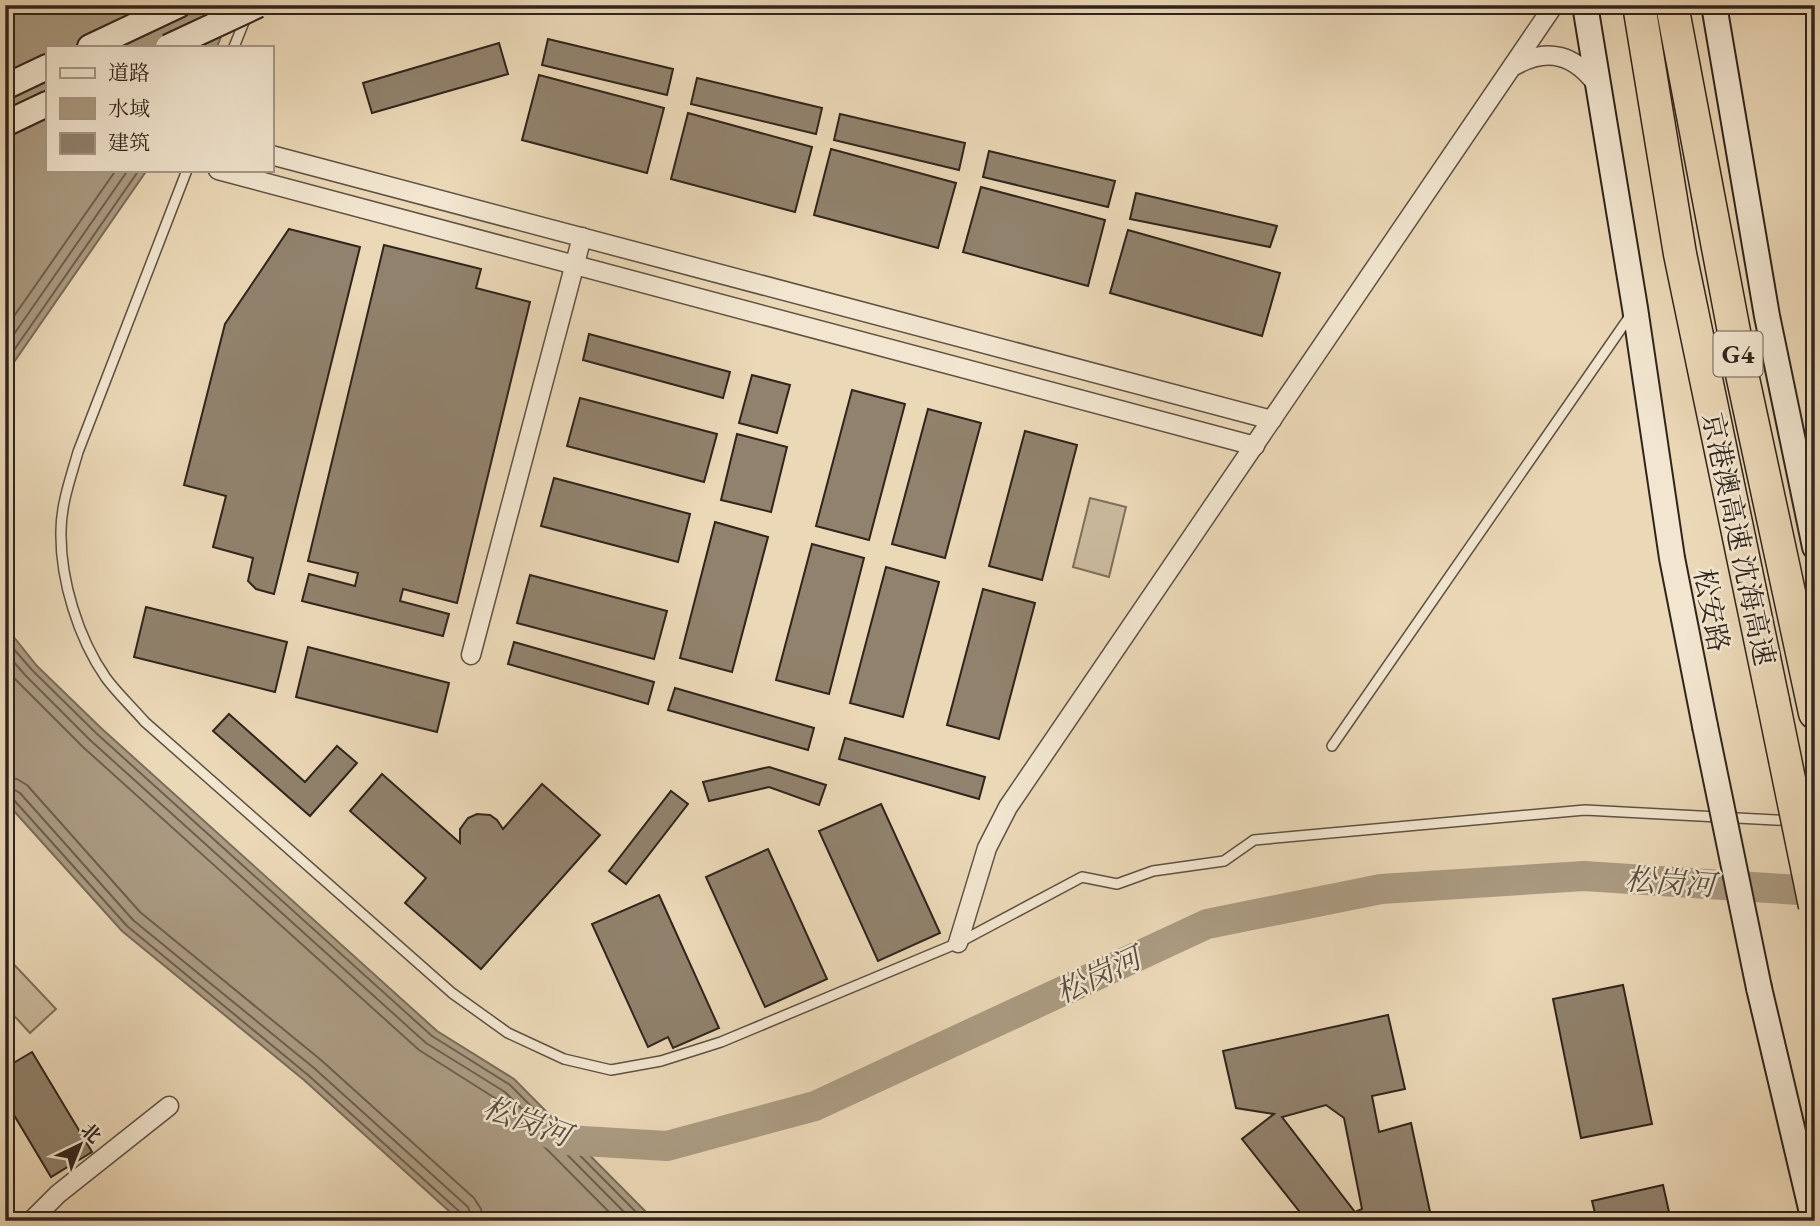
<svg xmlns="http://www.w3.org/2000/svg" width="1820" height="1226" viewBox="0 0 1820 1226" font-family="'EB Garamond','Noto Serif SC',serif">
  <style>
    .green { fill: #cbba9d; stroke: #7d705c; stroke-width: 2 }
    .water { fill: #ab9b82; stroke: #796c59; stroke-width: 2 }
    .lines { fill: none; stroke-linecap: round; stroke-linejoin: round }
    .shore { stroke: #6d604f; stroke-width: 2 }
    .river { stroke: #ab9b82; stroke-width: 30 }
    .building { fill: #91826d; stroke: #2f251c; stroke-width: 2; fill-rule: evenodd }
    .lane-casing { stroke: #5e5243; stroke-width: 12 }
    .street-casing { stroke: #5e5243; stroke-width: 21 }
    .secondary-casing { stroke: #2f251c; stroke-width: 28 }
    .highway-casing { stroke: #2f251c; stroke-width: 35 }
    .lane { stroke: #f2e6d0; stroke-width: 9 }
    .street { stroke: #f2e6d0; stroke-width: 18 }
    .secondary { stroke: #f2e6d0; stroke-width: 24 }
    .highway { stroke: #ebd8b7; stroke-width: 32 }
    .secondary-bridge-casing { stroke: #2f251c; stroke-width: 28; stroke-linecap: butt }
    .highway-bridge-casing { stroke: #2f251c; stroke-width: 35; stroke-linecap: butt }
    .secondary-bridge { stroke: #f2e6d0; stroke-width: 24 }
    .highway-bridge { stroke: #ebd8b7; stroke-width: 32 }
    .labels { text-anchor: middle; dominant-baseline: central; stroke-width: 5; stroke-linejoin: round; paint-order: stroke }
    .shield { fill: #f2e6d0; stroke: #6a5f52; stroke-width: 2 }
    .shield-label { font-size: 26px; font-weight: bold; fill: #2f251c }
    .street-label { font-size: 28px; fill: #2f251c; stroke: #f2e6d0 }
    .water-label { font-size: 30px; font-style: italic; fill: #5a4e40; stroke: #f2e6d0 }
  </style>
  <rect width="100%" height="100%" fill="#ebd8b7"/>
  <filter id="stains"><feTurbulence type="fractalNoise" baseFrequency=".00286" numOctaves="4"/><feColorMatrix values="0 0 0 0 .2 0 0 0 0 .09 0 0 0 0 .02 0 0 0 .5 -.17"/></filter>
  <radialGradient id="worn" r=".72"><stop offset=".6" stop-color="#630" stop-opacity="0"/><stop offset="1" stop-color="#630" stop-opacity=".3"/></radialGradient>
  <!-- green -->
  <g class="green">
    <path d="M1090,498L1126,507L1109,577L1073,567Z"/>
    <path d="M5,955L56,1009L30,1033L5,1006Z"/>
  </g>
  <!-- water -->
  <g class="water">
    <path d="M11,5H233L217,47H47V170H147L5,375V20Z"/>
    <path d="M5,626L37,666L101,728L437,1031L514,1079L655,1221H460L304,1080L122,931L5,801Z"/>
  </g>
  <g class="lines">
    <!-- shore -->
    <g class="shore">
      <path d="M5,329L116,170"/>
      <path d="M5,347L128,170"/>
      <path d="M5,363L139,170"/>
      <path d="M5,639L32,670L96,733L432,1036L510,1085L645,1221"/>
      <path d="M5,652L26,676L90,740L426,1043L505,1092L633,1221"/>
      <path d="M5,669L83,747L419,1050L498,1100L618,1221"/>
      <path d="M5,777L17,779L27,785L140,912L321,1060L474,1198L481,1209L483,1221"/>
      <path d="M5,788L13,789L20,793L133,920L314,1068L468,1207L473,1221"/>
      <path d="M5,796L13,799L127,926L308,1075L461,1213L464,1221"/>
    </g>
    <!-- river -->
    <path class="river" d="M538,1128L566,1140L667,1146L815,1106L1207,924L1381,889L1584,876L1815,891"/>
  </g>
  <!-- building -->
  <g class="building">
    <path d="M548,39L673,69L667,95L542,65Z"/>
    <path d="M499,43L508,74L372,113L363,83Z"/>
    <path d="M539,75L664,108L647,173L522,140Z"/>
    <path d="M697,78L822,108L816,134L691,104Z"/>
    <path d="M688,113L812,147L795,212L671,179Z"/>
    <path d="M840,114L965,143L959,170L834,140Z"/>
    <path d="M831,149L956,183L938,248L814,215Z"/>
    <path d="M989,151L1115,181L1108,207L983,177Z"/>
    <path d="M981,187L1105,220L1088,286L963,252Z"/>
    <path d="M1136,193L1277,226L1270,247L1130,219Z"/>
    <path d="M289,229L360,247L274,594L256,589L248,581L253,558L213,547L226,496L184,485L225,324Z"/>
    <path d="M1128,230L1280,273L1262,336L1110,293Z"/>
    <path d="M384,245L481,269L476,288L530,302L457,603L403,589L400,601L449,614L443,636L302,601L309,574L355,586L358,573L308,561Z"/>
    <path d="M589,334L730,372L723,398L583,360Z"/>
    <path d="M752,375L790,385L777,433L739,423Z"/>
    <path d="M852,390L905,404L869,540L816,526Z"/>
    <path d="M580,398L717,434L704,482L567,446Z"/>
    <path d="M928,409L981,423L945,558L892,544Z"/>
    <path d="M1025,431L1077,445L1042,580L989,566Z"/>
    <path d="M737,434L787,447L771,512L721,500Z"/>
    <path d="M554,478L690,514L678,562L541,526Z"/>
    <path d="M715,522L768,537L732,672L680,658Z"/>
    <path d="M812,544L864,558L829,694L776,680Z"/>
    <path d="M886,567L939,582L903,717L850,703Z"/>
    <path d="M530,575L667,611L654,659L517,623Z"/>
    <path d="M983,589L1035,603L999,739L947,725Z"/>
    <path d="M146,607L287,642L275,692L134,657Z"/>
    <path d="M514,642L654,682L648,704L508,664Z"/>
    <path d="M308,647L449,683L437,732L296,697Z"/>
    <path d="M675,688L814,728L808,750L668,710Z"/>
    <path d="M229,714L305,782L337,746L357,763L310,816L213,731Z"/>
    <path d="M845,738L985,777L979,799L839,759Z"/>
    <path d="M769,767L826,785L819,805L769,787L709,801L703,782Z"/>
    <path d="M382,774L460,843V829L468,818L477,814L490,815L497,820L503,829L542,784L600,835L481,969L405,903L426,878L350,811Z"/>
    <path d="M671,791L688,804L626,884L609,871Z"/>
    <path d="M881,804L940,933L878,961L819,831Z"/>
    <path d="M768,849L827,979L765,1007L706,877Z"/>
    <path d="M659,895L719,1028L673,1048L668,1037L648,1047L592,924Z"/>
    <path d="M1623,985L1652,1124L1581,1138L1553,999Z"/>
    <path d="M1388,1015L1405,1089L1372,1096L1379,1132L1411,1123L1432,1221H1307L1242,1139L1274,1114L1236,1108L1223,1051ZM1326,1105L1344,1118L1362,1209L1355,1212L1282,1117Z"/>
    <path d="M32,1052L92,1152L51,1177L5,1100V1068Z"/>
    <path d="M1663,1185L1671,1221H1597L1592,1201Z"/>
  </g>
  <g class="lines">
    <defs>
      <g id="lane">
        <path d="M234,47L246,17"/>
        <path d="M187,170L78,452C71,477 61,504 61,531C60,579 78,638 106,678C117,693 132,707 145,722L452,993L508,1033L564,1059L611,1070L661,1061L721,1042L958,943L1082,877L1117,884L1153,871L1224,861L1254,840L1585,810L1815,822"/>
        <path d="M1332,746L1632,313"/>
      </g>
      <g id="street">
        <path d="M1516,65C1548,47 1575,55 1597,85"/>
        <path d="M271,155L1272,420"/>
        <path d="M218,170L1255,446"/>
        <path d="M471,655L582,237"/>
        <path d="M958,943L987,848L1008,807L1554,5"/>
        <path d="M31,1221L58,1194L169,1106"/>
      </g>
      <g id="secondary">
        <path d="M1585,5L1635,308L1672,558L1705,726"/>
        <path d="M1714,5L1767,316L1815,547"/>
        <path d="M90,47L179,5"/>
        <path d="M5,87L47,67"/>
        <path d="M5,124L47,104"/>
        <path d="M1759,988L1814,1221"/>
      </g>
      <g id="highway">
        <path d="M1639,5L1680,254L1773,701"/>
        <path d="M1672,5L1742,374L1815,713"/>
      </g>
    </defs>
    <!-- lane casing -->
    <use href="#lane" class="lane-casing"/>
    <!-- street casing -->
    <use href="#street" class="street-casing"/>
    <!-- secondary casing -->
    <use href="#secondary" class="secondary-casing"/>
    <!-- highway casing -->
    <use href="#highway" class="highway-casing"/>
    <!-- lane -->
    <use href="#lane" class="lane"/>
    <!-- street -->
    <use href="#street" class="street"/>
    <!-- secondary -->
    <use href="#secondary" class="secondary"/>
    <!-- highway -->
    <use href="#highway" class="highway"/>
    <defs>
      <g id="secondary-bridge">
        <path d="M168,47L258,5"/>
        <path d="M1705,726L1759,988"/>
      </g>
      <path id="highway-bridge" d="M1773,701L1815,906"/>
    </defs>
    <!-- secondary-bridge casing -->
    <use href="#secondary-bridge" class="secondary-bridge-casing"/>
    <!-- highway-bridge casing -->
    <use href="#highway-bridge" class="highway-bridge-casing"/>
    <!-- secondary-bridge -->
    <use href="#secondary-bridge" class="secondary-bridge"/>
    <!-- highway-bridge -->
    <use href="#highway-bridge" class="highway-bridge"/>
  </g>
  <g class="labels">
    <!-- shield labels -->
    <rect class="shield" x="1713.5" y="331.5" width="49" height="45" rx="5"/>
    <g class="shield-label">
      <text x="1738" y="354">G4</text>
    </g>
    <!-- street labels -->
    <g class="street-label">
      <text transform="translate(1739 539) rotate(78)">京港澳高速 沈海高速</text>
      <text transform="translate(1712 610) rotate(79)">松安路</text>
    </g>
    <!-- water labels -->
    <g class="water-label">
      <text transform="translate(1670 882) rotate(4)">松岗河</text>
      <text transform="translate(1098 975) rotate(-25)">松岗河</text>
      <text transform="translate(527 1121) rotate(20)">松岗河</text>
    </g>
  </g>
  <!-- margin -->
  <rect width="1820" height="1226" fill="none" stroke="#ebd8b7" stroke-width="28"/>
  <rect x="7" y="7" width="1806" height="1212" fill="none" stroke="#2f251c" stroke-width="3.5"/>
  <rect x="14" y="14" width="1792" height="1198" fill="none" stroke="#2f251c" stroke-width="2"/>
  <!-- legend -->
  <rect x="46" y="46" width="228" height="126" fill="#f2e6d0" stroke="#a49988" stroke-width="2"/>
  <rect x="60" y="68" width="35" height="10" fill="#f2e6d0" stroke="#a49988" stroke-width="2"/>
  <text x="108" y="80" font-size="21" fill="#2f251c">道路</text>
  <rect x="60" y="98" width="35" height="21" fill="#ab9b82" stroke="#a49988" stroke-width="2"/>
  <text x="108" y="116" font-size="21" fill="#2f251c">水域</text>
  <rect x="60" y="133" width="35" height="21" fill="#91826d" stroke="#a49988" stroke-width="2"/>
  <text x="108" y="150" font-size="21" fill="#2f251c">建筑</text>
  <!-- north arrow -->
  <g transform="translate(80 1145) rotate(43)" stroke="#f2e6d0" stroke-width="5" paint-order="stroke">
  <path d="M0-5L12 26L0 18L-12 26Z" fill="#2f251c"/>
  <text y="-10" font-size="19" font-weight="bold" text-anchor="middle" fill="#2f251c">北</text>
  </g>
  <rect width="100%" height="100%" filter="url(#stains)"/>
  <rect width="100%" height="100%" fill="url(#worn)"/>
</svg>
